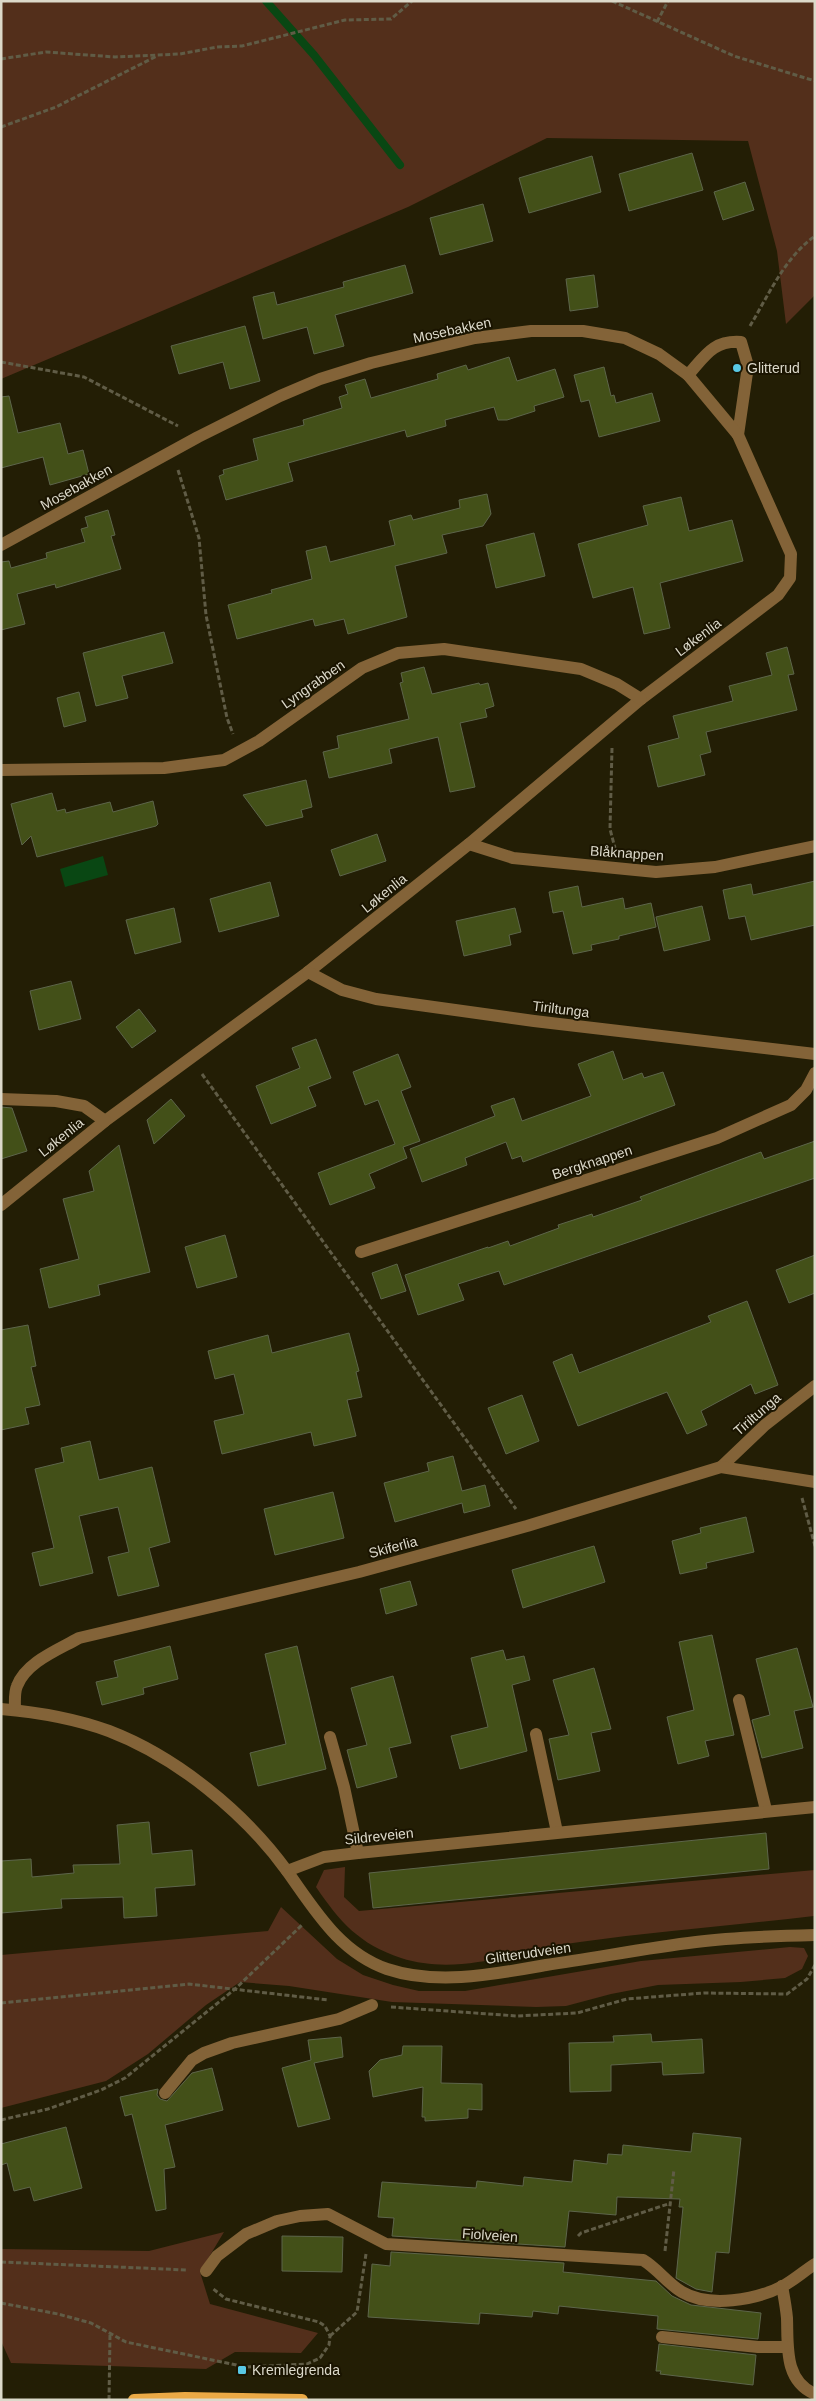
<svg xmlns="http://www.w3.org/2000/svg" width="816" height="2401" viewBox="0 0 816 2401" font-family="Helvetica,sans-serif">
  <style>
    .green { fill: #532f1b }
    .water { fill: #094713 }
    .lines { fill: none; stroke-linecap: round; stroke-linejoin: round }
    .stream { stroke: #094713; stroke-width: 8 }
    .building { fill: #435018; stroke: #5d654b }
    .path { stroke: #605c46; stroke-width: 3; stroke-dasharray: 5 2.5; stroke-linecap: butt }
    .minor { stroke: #836338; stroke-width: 12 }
    .major { stroke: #eba945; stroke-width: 12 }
    .poi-dot { fill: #59c8e4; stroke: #1a1400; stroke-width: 2 }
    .labels { text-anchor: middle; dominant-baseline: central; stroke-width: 4; stroke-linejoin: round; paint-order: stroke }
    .street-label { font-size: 14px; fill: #dcd9ca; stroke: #1a1400 }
    .poi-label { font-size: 14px; fill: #dcd9ca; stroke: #1a1400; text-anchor: start }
  </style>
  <rect width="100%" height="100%" fill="#231e05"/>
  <!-- green -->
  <g class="green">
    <path d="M1,1H815V295L786,324L777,251L748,141L547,138L408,207L1,379Z"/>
    <path d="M345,1867L344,1897L359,1911L815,1870V1912L814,1916C736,1925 658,1931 580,1942C522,1950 460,1977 401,1958C359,1944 340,1922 316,1887L324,1870Z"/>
    <path d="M281,1907L337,1959L363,1975L393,1985L419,1991H465L641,1961L790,1947L804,1948L808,1956L802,1969L785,1978L741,1982L658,1985L611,1994L566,2006L536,2007L392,2002L289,1986L240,1982L206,2005L148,2054L106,2081L1,2108V1955L268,1931Z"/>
    <path d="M224,2232L200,2272L210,2304L318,2333L301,2353L235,2352L206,2369L11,2363L1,2341V2249L149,2251Z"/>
  </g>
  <!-- water -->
  <path class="water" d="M103,856L108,875L65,887L60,869Z"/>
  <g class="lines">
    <!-- stream -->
    <path class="stream" d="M266,1L314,55L400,165"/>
  </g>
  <!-- building -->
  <g class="building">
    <path d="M692,153L703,190L629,211L619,174Z"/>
    <path d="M592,156L601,192L529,213L519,178Z"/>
    <path d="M745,182L754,210L723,220L714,192Z"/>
    <path d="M483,204L493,241L440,255L430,218Z"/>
    <path d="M405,265L413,293L335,315L344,346L314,354L307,327L263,339L253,297L274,292L277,305L344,287L343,282Z"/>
    <path d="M594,275L598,307L570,311L566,279Z"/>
    <path d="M245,326L260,381L230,389L223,362L179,374L171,346Z"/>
    <path d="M509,357L517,381L555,369L564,397L534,406L535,411L507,420H498L494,407L445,420L446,426L407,437L405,430L288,463L293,481L226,500L219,476L224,474L223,470L258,460L253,439L304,425L303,420L342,408L339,397L348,394L345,385L365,379L371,398L438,379L437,374L466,365L468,370Z"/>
    <path d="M604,367L611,396L614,395L616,403L652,393L660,421L599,437L589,400L581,402L574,375Z"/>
    <path d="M9,396L18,433L60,423L68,454L83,450L89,474L50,485L43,457L1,468V397Z"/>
    <path d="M487,494L491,514L483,526L442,535L447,553L395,566L407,617L348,634L344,619L315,626L313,619L237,639L228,605L272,593L271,590L312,579L306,551L326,546L330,562L395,545L389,521L411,515L413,520L460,508L459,500Z"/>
    <path d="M681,497L689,531L732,520L743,561L660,583L670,628L644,634L633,587L593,598L578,544L648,525L643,506Z"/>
    <path d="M108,510L115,535L111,536L121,569L56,588L55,584L17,594L25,624L1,630V562L9,561L11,568L47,558L46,553L85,542L81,529L88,527L85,517Z"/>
    <path d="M534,533L545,576L496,588L486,545Z"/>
    <path d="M164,632L173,663L122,676L128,698L96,706L83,653Z"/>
    <path d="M787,647L794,674L788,675L797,710L706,732L711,752L700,755L705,775L658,787L648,746L679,738L673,716L733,701L729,686L772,675L766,653Z"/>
    <path d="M424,667L432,694L479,683L480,685L488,683L494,706L485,709L487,717L460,723L475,787L450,792L438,737L389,749L392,763L329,778L323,752L339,748L337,736L409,719L400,683L403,682L401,673Z"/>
    <path d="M79,692L86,721L64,727L57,698Z"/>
    <path d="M306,780L312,807L301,810L303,817L266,826L243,795Z"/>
    <path d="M52,793L57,811L65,809L66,813L110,802L113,812L153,801L158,824L156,826L37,857L31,836L22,845L11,804Z"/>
    <path d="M377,834L386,861L340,876L331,850Z"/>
    <path d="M815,881V925L751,940L745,916L729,919L723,890L751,884L753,895Z"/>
    <path d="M270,882L279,916L219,932L210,899Z"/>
    <path d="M578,886L582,907L623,898L625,909L651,903L656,927L619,936V939L591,945L592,950L573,954L563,911L553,913L549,892Z"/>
    <path d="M702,906L710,940L664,951L656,917Z"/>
    <path d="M174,908L181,942L135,954L126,920Z"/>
    <path d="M515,908L521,932L509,935L511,945L464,956L456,921Z"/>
    <path d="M71,981L81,1019L39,1030L30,991Z"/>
    <path d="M139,1009L156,1031L132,1048L116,1027Z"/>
    <path d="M316,1039L331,1078L308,1087L316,1106L271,1124L256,1086L300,1068L292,1048Z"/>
    <path d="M613,1051L623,1080L642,1073L644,1078L663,1072L675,1105L523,1162L521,1156L512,1159L506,1142L465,1158L467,1165L422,1182L410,1149L495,1116L491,1106L514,1098L522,1121L591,1096L578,1064Z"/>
    <path d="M398,1054L411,1087L401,1091L420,1141L403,1147L407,1158L369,1174L375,1188L330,1205L318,1173L395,1144L378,1100L365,1105L353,1072Z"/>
    <path d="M171,1099L185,1116L154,1144L147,1120Z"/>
    <path d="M1,1107L12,1108L27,1151L1,1159Z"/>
    <path d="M815,1141V1178L504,1285L499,1271L458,1284L464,1300L418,1315L405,1275L488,1247V1248L508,1241L510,1246L559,1228L558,1225L592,1214L593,1217L642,1200L640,1197L761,1152L764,1159Z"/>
    <path d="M119,1145L150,1272L98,1285L100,1295L49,1308L40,1269L79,1259L63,1199L94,1191L89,1171Z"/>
    <path d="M225,1235L237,1277L197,1288L185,1247Z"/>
    <path d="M815,1255V1293L789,1303L776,1270Z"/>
    <path d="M397,1264L406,1291L381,1299L372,1273Z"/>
    <path d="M747,1301L778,1385L755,1394L751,1384L701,1411L707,1425L687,1434L667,1392L578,1426L553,1362L572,1354L579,1373L711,1322L708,1316Z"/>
    <path d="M28,1325L36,1366L31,1367L40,1405L25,1408L29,1424L1,1430V1330Z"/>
    <path d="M349,1333L359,1371L356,1372L362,1397L347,1400L356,1436L314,1446L311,1432L222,1454L214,1421L244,1414L234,1374L215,1379L208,1351L268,1335L272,1353Z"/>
    <path d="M522,1395L539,1441L506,1454L488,1408Z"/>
    <path d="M90,1441L99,1480L152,1467L170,1542L149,1548L159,1586L118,1596L108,1557L129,1552L118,1507L79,1516L93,1573L40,1586L32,1553L54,1548L35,1469L64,1462L61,1448Z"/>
    <path d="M453,1456L462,1491L485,1485L490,1506L464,1513L462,1503L395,1522L384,1483L429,1471L427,1463Z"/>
    <path d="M333,1492L344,1538L275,1555L264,1509Z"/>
    <path d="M746,1517L754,1552L706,1563L707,1568L680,1574L672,1541L701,1533L700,1528Z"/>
    <path d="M594,1546L605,1582L523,1608L512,1570Z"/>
    <path d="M410,1581L417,1605L386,1614L380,1589Z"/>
    <path d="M712,1635L734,1735L705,1741L709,1756L678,1764L667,1717L694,1710L679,1642Z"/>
    <path d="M170,1646L178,1679L143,1688L144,1694L102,1705L96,1682L118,1677L114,1661Z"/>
    <path d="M297,1646L326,1769L258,1786L250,1753L286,1744L265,1654Z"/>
    <path d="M797,1648L813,1707L794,1711L803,1748L762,1758L752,1720L770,1715L756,1659Z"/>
    <path d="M503,1650L506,1660L524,1656L530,1680L512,1685L527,1751L460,1769L451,1736L488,1727L471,1658Z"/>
    <path d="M594,1668L611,1729L591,1733L600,1771L558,1780L549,1739L569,1735L553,1680Z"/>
    <path d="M393,1676L411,1743L389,1748L397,1777L357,1788L347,1750L367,1745L351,1688Z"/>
    <path d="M149,1822L152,1854L192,1850L195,1885L155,1888L157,1916L124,1918L123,1897L61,1899L62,1908L1,1913V1861L31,1859L32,1877L74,1873L73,1865L120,1864L117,1825Z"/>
    <path d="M766,1833L769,1869L373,1908L369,1873Z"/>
    <path d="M651,2034L652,2042L702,2039L704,2073L663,2075L662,2062L611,2065V2091L570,2092L569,2043L614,2042L613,2036Z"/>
    <path d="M341,2037L343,2057L314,2063L330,2119L298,2127L282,2068L311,2060L308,2040Z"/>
    <path d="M403,2046H442L441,2083L482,2084V2110L468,2109V2118L425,2121V2117H422L423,2087L373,2097L369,2071L380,2060L402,2055Z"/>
    <path d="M212,2068L223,2110L165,2125L175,2167L164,2169L166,2209L156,2211L132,2114L125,2116L120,2097L158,2089L157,2095L160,2099L167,2101L192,2073Z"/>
    <path d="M66,2127L82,2188L34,2201L30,2187L14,2191L7,2163L1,2165V2144Z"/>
    <path d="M693,2133L741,2138L729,2253L716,2252L712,2292L696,2289L676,2278L683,2207H679L680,2199L617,2197L616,2215L569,2211L565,2247L392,2236L394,2218L378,2217L382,2182L476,2188L477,2181L523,2186L524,2177L572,2182L574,2160L607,2164L608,2154L622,2155L623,2145L691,2152Z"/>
    <path d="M282,2236L343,2237L342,2272L282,2271Z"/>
    <path d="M391,2252L564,2263L563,2272L656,2281L672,2296L691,2305L761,2313L758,2339L657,2329L658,2316L559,2306L558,2314L533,2311L532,2317L480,2313L479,2324L368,2317L372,2264L390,2266Z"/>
    <path d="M659,2344L756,2355L753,2385L660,2374L661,2371H656Z"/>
  </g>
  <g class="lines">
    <!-- path -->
    <g class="path">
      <path d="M612,1L734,56L815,81"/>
      <path d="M657,22L668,1"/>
      <path d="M1,59L46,52L115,57L180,54L217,47L242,46L345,20L391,19L412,1"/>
      <path d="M1,127L56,107L157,56"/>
      <path d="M750,326C768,296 785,257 815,236"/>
      <path d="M1,362L84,377L178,426"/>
      <path d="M178,470L199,538L206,615L227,718L233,734"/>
      <path d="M612,748L610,829L615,848"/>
      <path d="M202,1074L516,1509"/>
      <path d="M802,1498L815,1546"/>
      <path d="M1,2003L189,1984L328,2000"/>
      <path d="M391,2007L517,2016L577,2013L627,1999L665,1996L704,1993L787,1994L807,1979L815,1965"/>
      <path d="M1,2120L48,2109L101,2090L125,2078L235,1989L303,1924"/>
      <path d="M578,2236L581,2233L671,2203"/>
      <path d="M665,2251L674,2169"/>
      <path d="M1,2262L187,2270"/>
      <path d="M1,2303L58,2314L91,2323L126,2342L246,2367L307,2364L320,2358L329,2345L330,2336L325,2326L319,2322L226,2299L212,2288"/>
      <path d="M330,2336L357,2312L366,2254"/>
      <path d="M109,2400L110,2334"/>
    </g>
    <!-- minor -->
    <g class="minor">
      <path d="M688,375C705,356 713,340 741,342L748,366L738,435"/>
      <path d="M1,545L198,437L280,396L320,379L371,363L475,338L531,331H583L625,338L659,354L688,375L738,435L791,554L790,578L778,595L641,699L469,844L308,972L105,1121L1,1205"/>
      <path d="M1,770L164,768L224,760L259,741L362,668L398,653L444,649L581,669L617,684L641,699"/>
      <path d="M469,844L513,858L656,872L715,867L815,846"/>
      <path d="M308,972L342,990L376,999L534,1021L815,1054"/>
      <path d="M1,1099L56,1101L84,1106L105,1121"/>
      <path d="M361,1252L717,1138L791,1105L806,1090L815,1073"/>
      <path d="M721,1467L765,1425L815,1386"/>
      <path d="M739,1700L766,1810"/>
      <path d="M1,1709C36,1712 76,1719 109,1731C177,1757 245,1813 287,1871C315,1910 339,1952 387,1969C438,1986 495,1974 546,1965C596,1958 646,1948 696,1942C735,1937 775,1936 815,1935"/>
      <path d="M15,1710C15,1703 14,1693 17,1686C26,1662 58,1650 79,1638L359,1572L527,1526L721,1467L815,1482"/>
      <path d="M536,1734L557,1832"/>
      <path d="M330,1737L344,1787L358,1853"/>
      <path d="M287,1871L324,1857L358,1853L815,1807"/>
      <path d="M165,2093L192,2060L204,2053L232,2043L339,2019L372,2005"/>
      <path d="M206,2271L217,2256L246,2234L277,2221L300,2216L328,2214L386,2244L643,2260C658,2269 668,2284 682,2292C709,2308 756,2300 783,2286C794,2280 804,2271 815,2264"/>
      <path d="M782,2286C784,2297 786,2307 787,2318C788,2346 784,2381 815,2394"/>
      <path d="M662,2337L758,2347H787"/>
    </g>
    <!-- major -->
    <path class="major" d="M134,2400L185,2398L302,2400"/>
  </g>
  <!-- markers -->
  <g class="poi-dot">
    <circle cx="737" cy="368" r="5"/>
    <rect x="237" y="2365" width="10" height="10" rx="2.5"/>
  </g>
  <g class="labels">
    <!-- street labels -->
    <g class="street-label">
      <text transform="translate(452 330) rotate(-12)">Mosebakken</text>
      <text transform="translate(76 487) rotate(-29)">Mosebakken</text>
      <text transform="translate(698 637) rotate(-37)">Løkenlia</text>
      <text transform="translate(313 684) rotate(-35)">Lyngrabben</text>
      <text transform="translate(627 853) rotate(4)">Blåknappen</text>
      <text transform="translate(384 893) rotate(-39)">Løkenlia</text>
      <text transform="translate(561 1009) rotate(7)">Tiriltunga</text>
      <text transform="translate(61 1137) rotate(-39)">Løkenlia</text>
      <text transform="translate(592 1162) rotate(-18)">Bergknappen</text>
      <text transform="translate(757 1414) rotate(-41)">Tiriltunga</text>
      <text transform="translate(393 1547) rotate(-15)">Skiferlia</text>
      <text transform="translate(379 1836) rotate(-6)">Sildreveien</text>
      <text transform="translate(528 1953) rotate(-8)">Glitterudveien</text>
      <text transform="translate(490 2235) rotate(4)">Fiolveien</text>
    </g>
    <!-- poi labels -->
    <g class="poi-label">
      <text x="747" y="368">Glitterud</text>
      <text x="252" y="2370">Kremlegrenda</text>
    </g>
  </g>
  <!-- border -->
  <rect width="816" height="2401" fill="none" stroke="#dcd9ca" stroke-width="5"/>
</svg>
